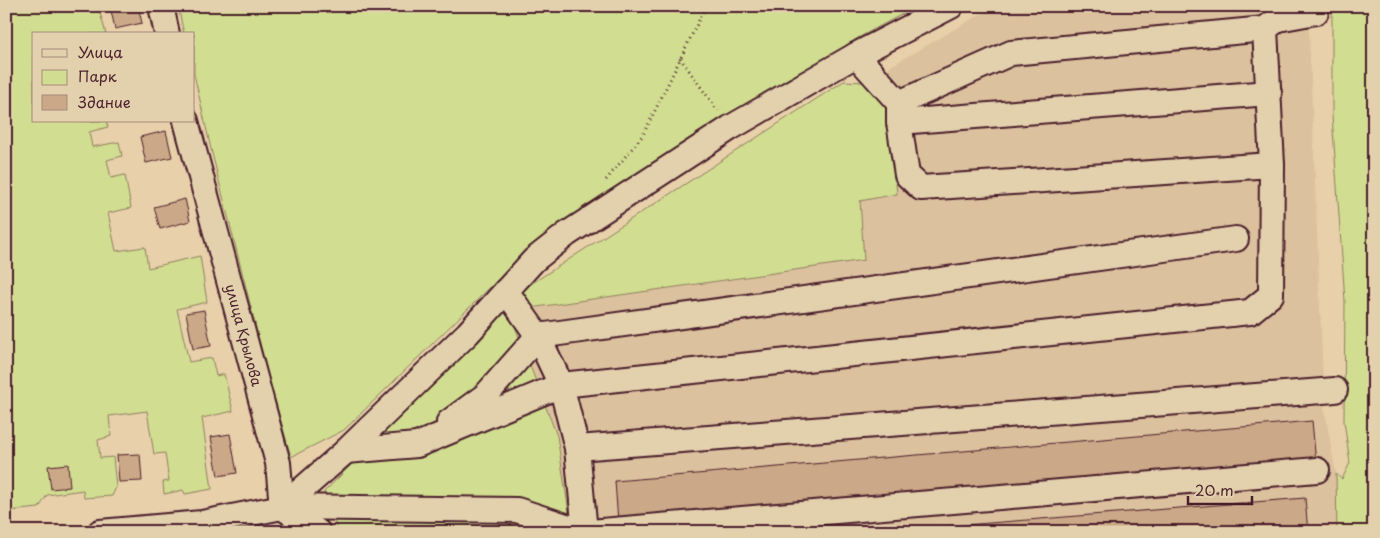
<svg xmlns="http://www.w3.org/2000/svg" width="1380" height="538" viewBox="0 0 1380 538" font-family="'Playpen Sans',sans-serif">
  <style>
    .built { fill: #dcc19e }
    .green { fill: #d1de91; stroke: #8e7e5e }
    .building { fill: #cba887; stroke: #4a1f2b }
    .lines { fill: none; stroke-linecap: round; stroke-linejoin: round }
    .minor-casing { stroke: #4a1f2b; stroke-width: 28 }
    .path { stroke: #4a1f2b; stroke-width: 3; stroke-dasharray: 1 4; stroke-linecap: butt }
    .minor { stroke: #e3d1ae; stroke-width: 24 }
    .labels { text-anchor: middle; dominant-baseline: central; stroke-width: 4; stroke-linejoin: round; paint-order: stroke }
    .street-label { font-size: 14px; fill: #4a1f2b; stroke: #e3d1ae }
  </style>
  <rect width="100%" height="100%" fill="#e7d0aa"/>
  <filter id="ink" filterUnits="userSpaceOnUse"><feTurbulence type="fractalNoise" baseFrequency=".02" numOctaves="2"/><feDisplacementMap in="SourceGraphic" scale="10" xChannelSelector="R" yChannelSelector="G"/><feConvolveMatrix kernelMatrix="1 2 1 2 8 2 1 2 1" color-interpolation-filters="sRGB"/></filter>
  <g filter="url(#ink)">
    <!-- built -->
    <path class="built" d="M995,6H1308L1324,407L1336,474L1337,532H572L509,311L864,260L860,200L897,195L888,110L863,82Z"/>
    <!-- green -->
    <g class="green">
      <path d="M6,6H98L106,34H34V121H106L108,127L89,132L92,147L119,142L122,156L107,160L111,178L125,175L131,208L108,213L116,251L145,247L148,268L200,256L207,302L177,309L189,362L212,358L216,376L224,374L233,411L202,418L212,489L185,494L183,490L164,494L163,482L169,481L165,453L154,454L147,411L109,416L111,436L98,440L100,458L113,457L116,487L112,496L84,498L83,490L47,495L39,508L9,511L6,486Z"/>
      <path d="M178,6H917L856,39L821,66L789,78L604,196L518,260L344,430L291,457L269,379L211,149L194,74V34H184Z"/>
      <path d="M1332,6H1374V532H1337L1336,474L1342,479L1350,463L1344,421L1345,301L1332,115Z"/>
      <path d="M844,81L863,82L888,110L897,194L860,201L864,260L509,311L557,436L572,532H338L324,492L531,284Z"/>
    </g>
    <!-- building -->
    <g class="building">
      <path d="M110,6H138L142,23L115,29Z"/>
      <path d="M166,131L172,157L146,163L140,137Z"/>
      <path d="M185,199L190,221L160,229L154,207Z"/>
      <path d="M204,310L211,346L193,349L186,313Z"/>
      <path d="M1312,421L1316,463L618,522L615,481Z"/>
      <path d="M230,434L237,473L218,476L211,437Z"/>
      <path d="M140,454L142,481L119,482L117,455Z"/>
      <path d="M68,464L70,487L51,489L48,466Z"/>
      <path d="M1305,498L1308,532H876Z"/>
    </g>
    <g class="lines">
      <defs>
        <g id="minor">
          <path d="M161,6L167,34"/>
          <path d="M856,55L899,103V122L907,175L921,188L1272,165"/>
          <path d="M899,103L1011,53L1265,29"/>
          <path d="M186,121L278,463L282,507L318,532"/>
          <path d="M899,122L1269,93"/>
          <path d="M506,291L538,336L561,385L577,448L585,532"/>
          <path d="M449,422L486,395L538,336L1236,239"/>
          <path d="M577,448L1335,390"/>
          <path d="M346,451L417,445L561,385L1250,312L1271,295L1272,165L1265,29L1278,19L1316,12"/>
          <path d="M282,507L346,451L468,333L534,260L567,234L730,128L856,55L951,6"/>
          <path d="M100,532L202,523L282,507L517,510L584,532"/>
          <path d="M590,532L1317,470"/>
        </g>
      </defs>
      <!-- minor casing -->
      <use href="#minor" class="minor-casing"/>
      <!-- path -->
      <g class="path">
        <path d="M680,58L718,111"/>
        <path d="M606,180L643,135L706,6"/>
      </g>
      <!-- minor -->
      <use href="#minor" class="minor"/>
    </g>
  </g>
  <g class="labels">
    <!-- street labels -->
    <g class="street-label">
      <text transform="translate(244 335) rotate(75)">улица Крылова</text>
    </g>
  </g>
  <!-- margin -->
  <rect width="1380" height="538" fill="none" stroke="#e3d1ae" stroke-width="25"/>
  <rect x="12" y="12" width="1355" height="513" fill="none" stroke="#4a1f2b" stroke-width="2" filter="url(#ink)"/>
  <!-- legend -->
  <rect x="32" y="32" width="162" height="90" fill="#e3d1ae" stroke="#a68a7a"/>
  <rect x="42" y="49" width="25" height="8" fill="#e3d1ae" stroke="#a68a7a"/>
  <text x="78" y="58" font-size="15" fill="#4a1f2b">Улица</text>
  <rect x="42" y="70" width="25" height="15" fill="#d1de91" stroke="#a68a7a"/>
  <text x="78" y="82" font-size="15" fill="#4a1f2b">Парк</text>
  <rect x="42" y="95" width="25" height="15" fill="#cba887" stroke="#a68a7a"/>
  <text x="78" y="108" font-size="15" fill="#4a1f2b">Здание</text>
  <!-- scale -->
  <path d="M1188 496v8h64v-8" fill="none" stroke="#4a1f2b" stroke-width="2.5"/>
  <text x="1195" y="496" font-size="15" fill="#4a1f2b" stroke="#e3d1ae" stroke-width="4" paint-order="stroke">20 m</text>
</svg>
